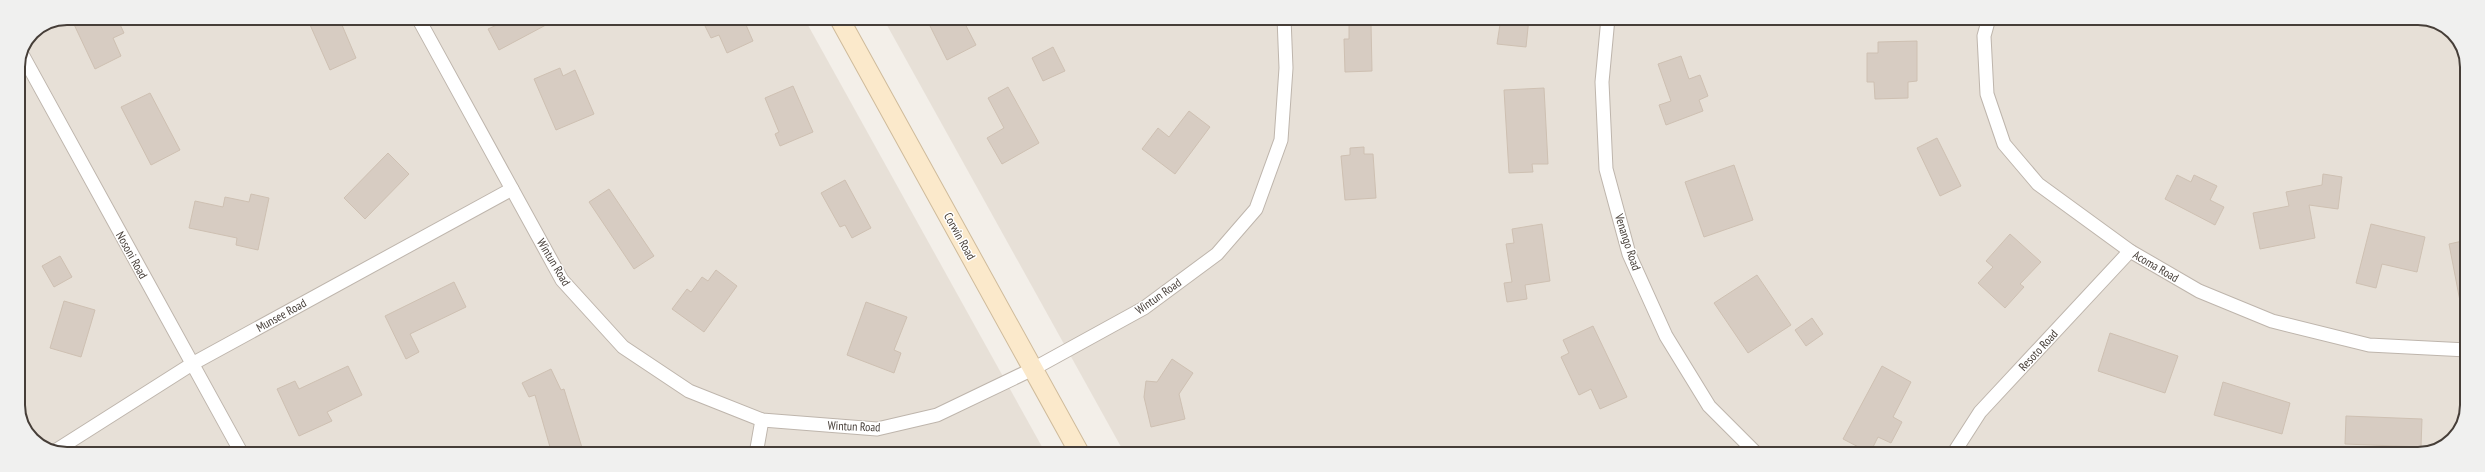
<svg xmlns="http://www.w3.org/2000/svg" width="2485" height="472" viewBox="0 0 2485 472" font-family="'PT Sans Narrow',sans-serif">
  <style>
    .residential { fill: #e7e0d7 }
    .building { fill: #d7ccc2; stroke: #cec0b2 }
    .lines { fill: none; stroke-linecap: round; stroke-linejoin: round }
    .minor-casing { stroke: #beb5ac; stroke-width: 15 }
    .secondary-casing { stroke: #cfbb9b; stroke-width: 21 }
    .minor { stroke: #fff; stroke-width: 13 }
    .secondary { stroke: #fbe9cb; stroke-width: 19 }
    .labels { text-anchor: middle; dominant-baseline: central; stroke-width: 3; stroke-linejoin: round; paint-order: stroke }
    .street-label { font-size: 12px; fill: #463e38; stroke: #fff }
    .rim { fill: none; stroke: #463e38; stroke-width: 2 }
  </style>
  <rect width="100%" height="100%" fill="#f3efe9"/>
  <!-- residential -->
  <g class="residential">
    <path d="M67,18H804L1046,454H61L32,439L18,411V67L33,32Z"/>
    <path d="M883,18H2424L2453,33L2467,61V411L2450,442L2418,454H1125Z"/>
  </g>
  <!-- building -->
  <g class="building">
    <path d="M71,18H117L124,33L113,38L121,56L95,69Z"/>
    <path d="M307,18H339L356,58L330,70Z"/>
    <path d="M496,18H559L499,50L488,29L499,24Z"/>
    <path d="M701,18H743L753,41L727,53L719,35L711,38Z"/>
    <path d="M926,18H962L976,45L947,60Z"/>
    <path d="M1501,18H1529L1526,47L1497,44Z"/>
    <path d="M1371,23L1372,71L1345,72L1344,39H1349V24Z"/>
    <path d="M1917,41V81L1908,82V98L1875,99L1874,82H1867V53H1878V42Z"/>
    <path d="M1053,47L1065,71L1043,81L1032,58Z"/>
    <path d="M1681,56L1689,79L1700,75L1708,96L1699,100L1703,111L1666,125L1659,105L1671,101L1658,64Z"/>
    <path d="M560,68L563,76L575,70L594,114L556,130L534,79Z"/>
    <path d="M793,86L813,132L780,146L775,134L779,132L765,98Z"/>
    <path d="M1008,87L1039,143L1002,164L987,138L1004,128L988,98Z"/>
    <path d="M1544,88L1548,164H1532L1533,172L1509,173L1504,90Z"/>
    <path d="M150,93L180,150L151,165L121,107Z"/>
    <path d="M1189,111L1210,127L1175,174L1142,149L1158,128L1169,137Z"/>
    <path d="M1937,138L1961,186L1940,196L1917,148Z"/>
    <path d="M1364,147V154H1373L1376,198L1345,200L1341,156L1350,155V148Z"/>
    <path d="M388,153L409,174L365,219L344,198Z"/>
    <path d="M1734,165L1753,220L1704,237L1685,182Z"/>
    <path d="M2323,174L2342,177L2338,209L2309,205L2315,238L2260,249L2253,213L2289,206L2286,192L2322,185Z"/>
    <path d="M2177,175L2191,182L2194,175L2217,186L2210,200L2224,207L2215,225L2165,199Z"/>
    <path d="M845,180L871,228L852,238L845,225L840,227L821,193Z"/>
    <path d="M609,189L654,256L634,269L589,202Z"/>
    <path d="M251,194L269,198L258,250L236,245L237,238L189,228L195,201L223,207L225,197L249,202Z"/>
    <path d="M1542,224L1550,281L1525,285L1527,299L1507,302L1504,283L1512,282L1506,244L1514,243L1512,229Z"/>
    <path d="M2371,224L2425,237L2417,272L2382,264L2376,288L2356,283Z"/>
    <path d="M2010,234L2041,262L2020,284L2024,287L2005,308L1978,283L1993,267L1986,261Z"/>
    <path d="M2467,240V301H2460L2449,244Z"/>
    <path d="M60,256L72,277L54,287L42,266Z"/>
    <path d="M716,270L737,286L704,332L672,309L687,289L691,292L702,277L708,281Z"/>
    <path d="M1757,275L1791,325L1748,353L1714,303Z"/>
    <path d="M454,282L466,307L410,334L419,352L406,359L385,316Z"/>
    <path d="M64,301L95,310L81,357L50,348Z"/>
    <path d="M866,302L907,317L894,350L901,353L894,373L847,355Z"/>
    <path d="M1812,318L1823,334L1806,346L1795,330Z"/>
    <path d="M1593,326L1627,397L1600,409L1591,389L1579,395L1561,357L1569,353L1563,340Z"/>
    <path d="M2110,333L2178,356L2165,393L2098,371Z"/>
    <path d="M1172,359L1193,373L1179,394L1185,419L1151,427L1144,397L1146,381L1157,382Z"/>
    <path d="M348,366L362,395L327,412L332,421L299,436L277,389L295,381L299,389Z"/>
    <path d="M1882,366L1911,382L1893,417L1902,422L1891,443L1878,437L1870,453L1843,439Z"/>
    <path d="M551,369L561,390L564,389L583,451L572,454H552L535,395L529,397L522,383Z"/>
    <path d="M2223,382L2290,403L2282,434L2214,415Z"/>
    <path d="M2346,416L2422,419L2421,447L2345,444Z"/>
  </g>
  <g class="lines">
    <defs>
      <g id="minor">
        <path d="M418,18L562,280L623,347L689,391L762,420L877,429L937,415L1033,369L1144,308L1217,254L1256,209L1281,140L1286,68L1284,18"/>
        <path d="M1608,18L1602,82L1606,169L1629,254L1666,336L1709,406L1757,454"/>
        <path d="M1989,18L1984,36L1987,94L2004,144L2038,184L2130,251L2199,291L2272,321L2369,345L2467,350"/>
        <path d="M23,56L242,454"/>
        <path d="M55,451L192,364L512,189"/>
        <path d="M756,454L762,420"/>
        <path d="M1953,454L1980,412L2130,251"/>
      </g>
      <path id="secondary" d="M839,18L1080,454"/>
    </defs>
    <!-- minor casing -->
    <use href="#minor" class="minor-casing"/>
    <!-- secondary casing -->
    <use href="#secondary" class="secondary-casing"/>
    <!-- minor -->
    <use href="#minor" class="minor"/>
    <!-- secondary -->
    <use href="#secondary" class="secondary"/>
  </g>
  <g class="labels">
    <!-- street labels -->
    <g class="street-label">
      <text transform="translate(960 236) rotate(61)">Corwin Road</text>
      <text transform="translate(1628 242) rotate(72)">Venango Road</text>
      <text transform="translate(132 255) rotate(61)">Nosoni Road</text>
      <text transform="translate(554 262) rotate(59)">Wintun Road</text>
      <text transform="translate(2156 266) rotate(30)">Acoma Road</text>
      <text transform="translate(1158 296) rotate(-35)">Wintun Road</text>
      <text transform="translate(281 315) rotate(-29)">Munsee Road</text>
      <text transform="translate(2038 350) rotate(-47)">Resoto Road</text>
      <text transform="translate(854 426) rotate(2)">Wintun Road</text>
    </g>
  </g>
  <!-- crop -->
  <path d="M0 0H2485V472H0ZM67 25H2418A42 42 0 0 1 2460 67V405A42 42 0 0 1 2418 447H67A42 42 0 0 1 25 405V67A42 42 0 0 1 67 25Z" fill="#f0f0ef" fill-rule="evenodd"/>
  <path class="rim" d="M67 25H2418A42 42 0 0 1 2460 67V405A42 42 0 0 1 2418 447H67A42 42 0 0 1 25 405V67A42 42 0 0 1 67 25Z"/>
</svg>
